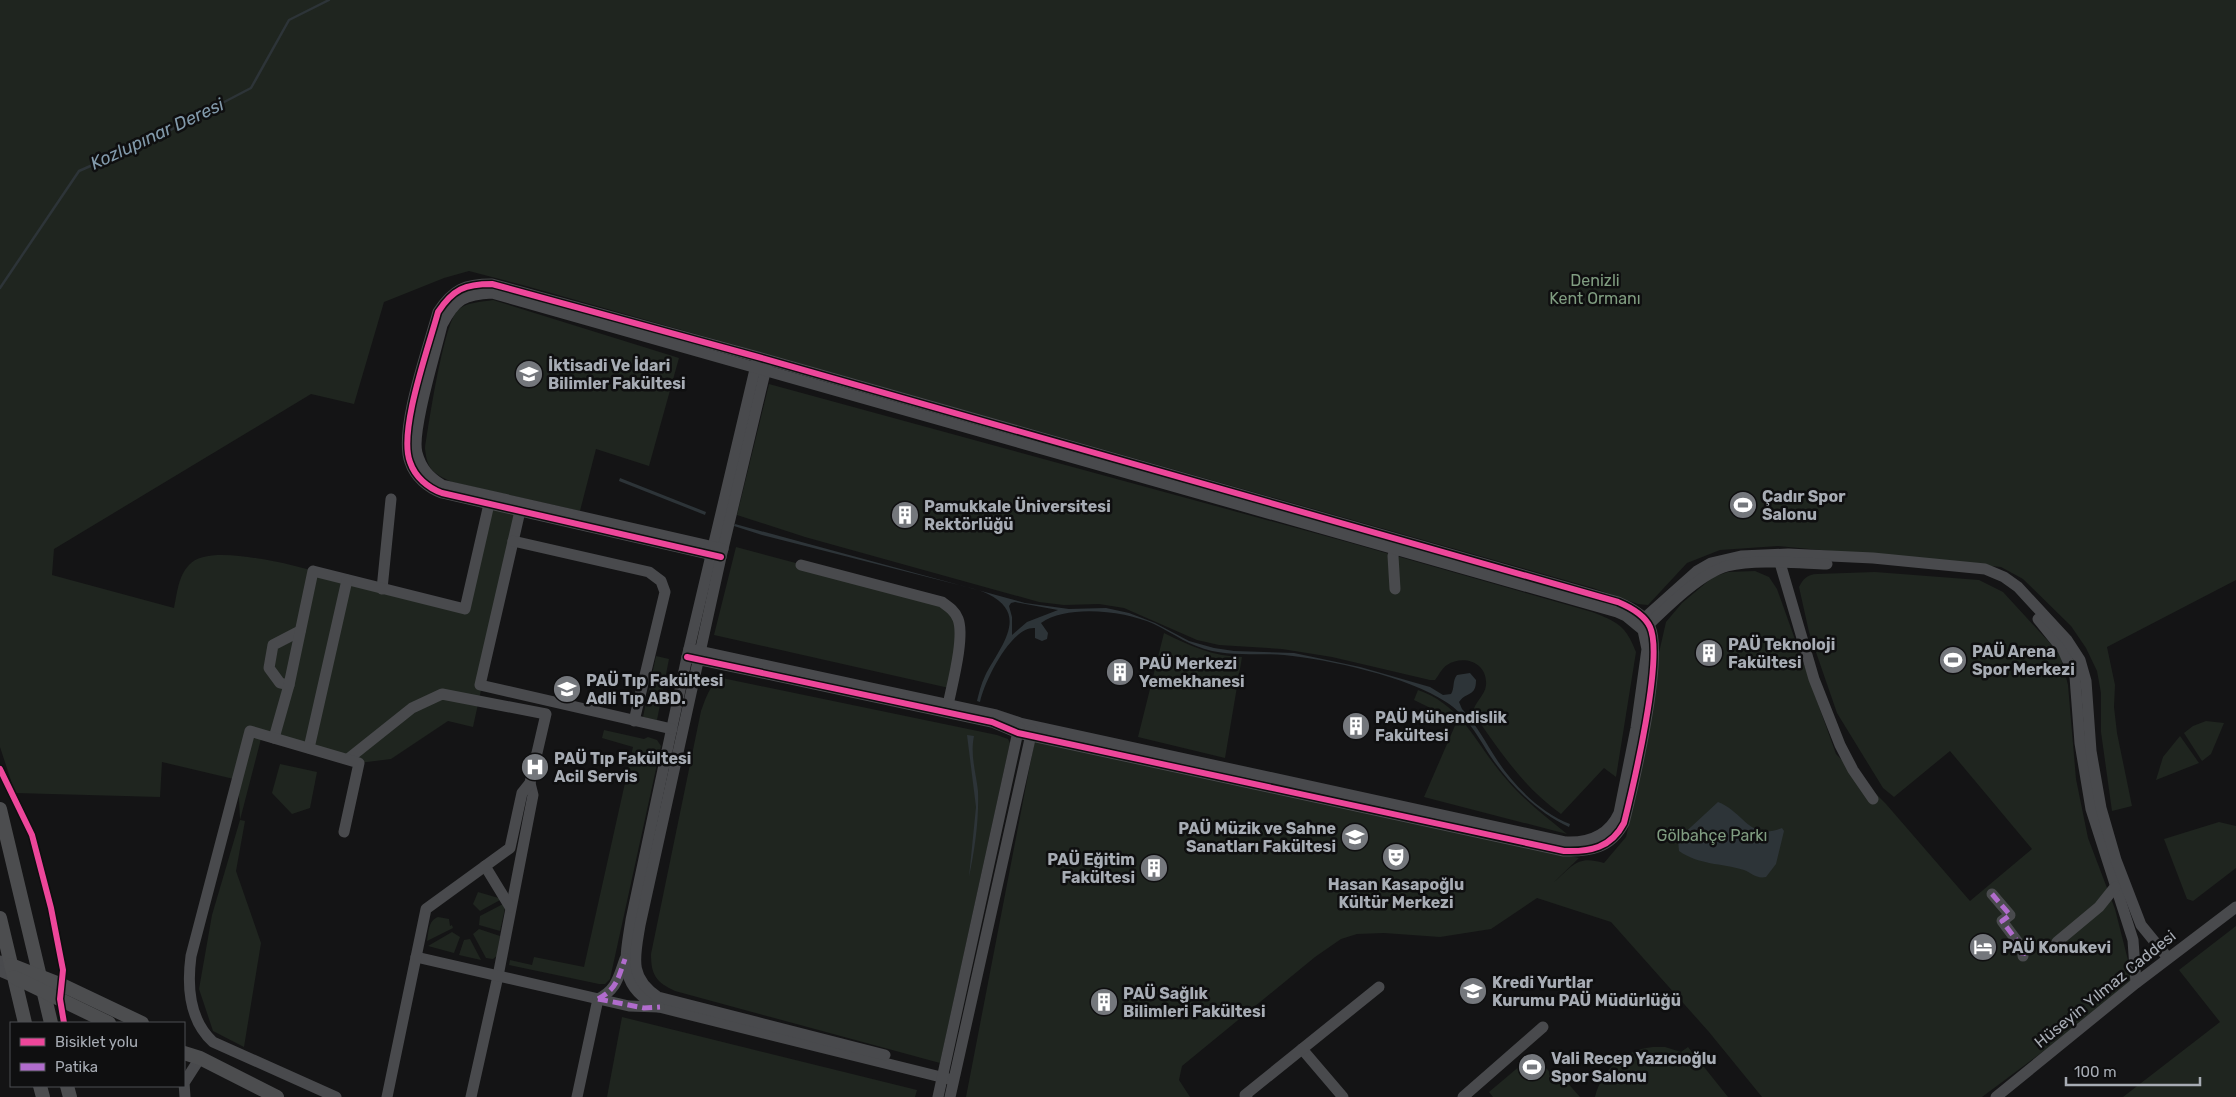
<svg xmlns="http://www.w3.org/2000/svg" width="2236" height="1097" viewBox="0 0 2236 1097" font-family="Rubik,sans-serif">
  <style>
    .green { fill: #1f251f }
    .water { fill: #2d3438; fill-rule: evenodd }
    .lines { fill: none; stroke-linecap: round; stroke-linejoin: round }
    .stream { stroke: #2d3438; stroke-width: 2.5 }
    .minor { stroke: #494a4d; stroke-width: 11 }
    .major { stroke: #4c4d4f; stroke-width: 14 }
    .quiet { stroke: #b06ccc; stroke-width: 5; stroke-dasharray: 10 5; stroke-linecap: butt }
    .cycleway-casing { stroke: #0f0f10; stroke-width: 9 }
    .cycleway { stroke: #ed469a; stroke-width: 6 }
    .labels { text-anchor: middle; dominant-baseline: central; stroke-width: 5; stroke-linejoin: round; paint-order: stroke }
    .park-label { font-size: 16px; fill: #809d81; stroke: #0f0f10 }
    .poi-label { font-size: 16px; font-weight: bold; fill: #a7acb4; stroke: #0f0f10; text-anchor: start }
    .street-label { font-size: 16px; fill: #a7acb4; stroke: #0f0f10 }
    .water-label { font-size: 18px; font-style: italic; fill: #829aab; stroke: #0f0f10 }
  </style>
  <rect width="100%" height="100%" fill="#141415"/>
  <!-- green -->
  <g class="green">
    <path d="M0,0H2236V580L2107,647L2115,685L2114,707L2117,733L2132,806L2112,811L2101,732V693L2097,671L2086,648L2071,626L2023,579L2001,567L1778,546L1720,550L1687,563L1648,605L1638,604L1593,588L526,286L469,271L444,278L384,302L354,404L311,394L54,549L52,575L174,608C177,595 178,576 189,565C205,546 260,559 283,563L465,609L489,504L520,511L473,727L448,721L391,759L359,763L262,735L240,820L245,821L236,871L261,943L244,1047L213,1031L199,989L212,915L240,820L238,780L162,762L160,797L15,793L0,747Z"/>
    <path d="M493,300L679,358L649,466L596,449L580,511L452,482C433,473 427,470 425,448C429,422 443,327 457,311C465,302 482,302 493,300Z"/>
    <path d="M769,384L1351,543L1592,612C1618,622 1626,626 1636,652L1616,777L1604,768L1561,814C1521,785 1501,752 1473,713C1474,702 1485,696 1486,685C1488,663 1464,654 1447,665C1442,668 1439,675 1435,680H1430L1332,657L1282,649L1219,645L1197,640L1124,608L1099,604L1064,605L1039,602L805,537L737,515Z"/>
    <path d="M736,547L942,602L958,620L949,688L714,635Z"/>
    <path d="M1755,571L1769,577L1777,589L1836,754L1886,804L1970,901L2032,849L1950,751L1894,797L1883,788L1837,713L1809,632L1799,587C1803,579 1808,574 1817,574L1875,572L1979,580L2003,592L2060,654L2068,685L2076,779L2088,838L2115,909L2133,980L2080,1024L1982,1097H1762L1709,1032L1611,922L1537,898L1491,929L1440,937L1384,933L1357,934L1341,939L1315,957L1182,1066L1179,1080L1190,1097H966L1035,739L1369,809L1579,858L1554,882C1574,865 1577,855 1604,863L1626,837L1635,799L1658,657L1666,622L1682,603L1713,577L1728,572Z"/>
    <path d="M1164,633C1190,646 1212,656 1242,657L1225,758L1138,737Z"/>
    <path d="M656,656L669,659L657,720L643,717Z"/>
    <path d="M722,678L997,735L1008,739L1010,743L940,1063L675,991C656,982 651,975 651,954L701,711C706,698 709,685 722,678Z"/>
    <path d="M1418,690C1464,706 1477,747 1507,780C1525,801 1546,817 1567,834L1424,797L1457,721L1414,700Z"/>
    <path d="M2206,721L2224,723L2211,754L2202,761L2184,733L2193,726Z"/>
    <path d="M604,730L644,739L648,737L657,740L661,746L610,979L605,984H599L509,965L510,960L532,965L534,957L584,967L633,747L602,738Z"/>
    <path d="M2180,736L2199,763L2156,780L2163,757Z"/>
    <path d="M280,764L317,772L310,808L292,814L272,793Z"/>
    <path d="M2219,822L2236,826V868L2193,901L2187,899L2164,839Z"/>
    <path d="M478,892L502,899L480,911L473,904Z"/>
    <path d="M503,904L505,908L500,931L479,925L480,916Z"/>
    <path d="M438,917L449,919L450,926L452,925L453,928L427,941C429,931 428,921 438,917Z"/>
    <path d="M2236,926V1097H2123L2220,1022L2179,970Z"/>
    <path d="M479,929L500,936L497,956L493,959L486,958L473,934Z"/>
    <path d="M452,932L460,937L454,953L428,946Z"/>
    <path d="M470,939L481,960L459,955L464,940Z"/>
    <path d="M622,1017L917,1090L915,1097H607Z"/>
    <path d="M1653,1047H1665L1681,1052L1688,1047L1728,1097H1595C1602,1069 1624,1050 1653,1047Z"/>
    <path d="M1534,1054L1560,1084L1565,1080L1580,1097H1493L1489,1092Z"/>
  </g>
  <!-- water -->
  <g class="water">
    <path d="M620,478L706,512L705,515L619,481Z"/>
    <path d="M735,524L1025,603L1069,609L1106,608L1129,613L1155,623L1189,641L1214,648L1234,651L1294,653L1360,667L1430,687L1443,695L1451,694C1455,688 1452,681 1457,675L1470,673L1476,680C1476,697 1467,691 1459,702L1462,709C1476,724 1486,743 1497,760C1514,786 1541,813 1570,824L1569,827C1538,813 1510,785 1491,757C1478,737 1467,715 1446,702C1409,677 1328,659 1284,655C1260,653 1235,656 1212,651C1190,646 1174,634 1154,624C1125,611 1068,604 1041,623L1048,633L1047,639L1042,641L1035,638V628C1011,626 984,682 980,702L977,701C979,693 981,684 985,676C999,648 1031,615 988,594C978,589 966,587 955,584L762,535L734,526ZM1015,602L1058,610L1027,622L1012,635V617L1009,606L1011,603Z"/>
    <path d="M967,735L974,736C970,755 976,773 978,791C979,821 975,848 969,877L976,807Z"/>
    <path d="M1718,802C1743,811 1750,842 1782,828L1784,831L1776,864L1766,877C1756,879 1752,873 1744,870C1721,863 1699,865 1679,851L1678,839Z"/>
  </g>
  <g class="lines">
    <!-- stream -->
    <path class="stream" d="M0,288L79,171L163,134L251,88L289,20L329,0"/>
    <!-- minor -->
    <g class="minor">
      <path d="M757,361L687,657L631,920C625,959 617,986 659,1007L953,1080"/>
      <path d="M767,364L721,557L640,925C635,956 628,977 658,997L885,1055"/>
      <path d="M520,511L480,685L672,729"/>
      <path d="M513,541L649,572L661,581L665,592L634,721"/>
      <path d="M1395,549L1393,556L1395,589"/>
      <path d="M1778,556L1814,679L1840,745L1853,770L1873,799"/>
      <path d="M801,565L942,602C949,607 955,611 958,619C965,637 952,685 948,705"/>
      <path d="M382,589L391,499"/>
      <path d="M2038,619L2063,650L2075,677L2080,743L2091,809L2133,940L2136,983"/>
      <path d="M1640,622L1697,571L1711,563L1741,556L1788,554L1873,558L1985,569L2004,577L2018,587L2067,640L2080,660L2086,681L2091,751L2101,808L2116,860L2141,925L2168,958"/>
      <path d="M1644,629C1665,609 1699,574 1727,566C1756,559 1796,563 1827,564"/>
      <path d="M689,649L996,715L1020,723L1566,842C1590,843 1609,835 1619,813L1636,728L1647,649L1643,630L1626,616L1617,612L492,293C464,294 455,300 442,325C436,351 411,432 417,453C421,468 429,477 442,485L723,549"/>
      <path d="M687,657L992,722L1018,733L1564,851C1590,852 1611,848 1624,823C1633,787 1664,657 1650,627C1644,614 1630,607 1618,602L758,357L492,284C465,284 453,289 438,312C429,346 398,431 410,462C415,477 428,488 442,493L721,557"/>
      <path d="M289,685L280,683L269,668L273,645L300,631"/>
      <path d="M274,738L289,685L313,571L465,609L489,504"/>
      <path d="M309,748L347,580"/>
      <path d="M348,759L412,708L442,694L546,714L530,783L533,795L498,976L471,1097"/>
      <path d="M485,866L510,907"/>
      <path d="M1992,894L2010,915L2002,921L2023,949V956"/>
      <path d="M2057,942L2099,907L2115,887"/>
      <path d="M416,957L629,1006L659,1007"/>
      <path d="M0,961L11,965"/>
      <path d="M0,971L14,977"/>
      <path d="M598,999C617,989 618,978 625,959"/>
      <path d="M1302,1049L1343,1097"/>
      <path d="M185,1097L184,1083L200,1058"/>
      <path d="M336,1097L213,1042C189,1020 187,986 191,956L250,731L359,763L344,832"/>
      <path d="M387,1097L426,909L510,848L522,793L530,783"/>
      <path d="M577,1097L598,999"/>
      <path d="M938,1097L1019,727"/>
      <path d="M950,1097L1032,730"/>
      <path d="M1247,1097L1245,1095L1379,987"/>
      <path d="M1463,1097L1543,1027"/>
      <path d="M1996,1097L2136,983L2236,907"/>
    </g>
    <!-- major -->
    <g class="major">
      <path d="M0,809L51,1023"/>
      <path d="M0,918L25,1023"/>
      <path d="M11,965L62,985L142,1023"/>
      <path d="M14,977L109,1023"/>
      <path d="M184,1053L200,1058L277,1097"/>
      <path d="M40,1086L43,1097"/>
      <path d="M67,1086L70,1097"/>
    </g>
    <!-- quiet -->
    <g class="quiet">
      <path d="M1992,894L2010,915L2002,921L2023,949V956"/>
      <path d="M598,999L644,1008L660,1007"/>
      <path d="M598,999C617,989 618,978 625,959"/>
    </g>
    <defs>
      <g id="cycleway">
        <path d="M687,657L992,722L1018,733L1564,851C1590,852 1611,848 1624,823C1633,787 1664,657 1650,627C1644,614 1630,607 1618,602L758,357L492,284C465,284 453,289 438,312C429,346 398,431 410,462C415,477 428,488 442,493L721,557"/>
        <path d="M0,769L32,835L51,908L63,970L60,999L64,1023"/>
      </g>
    </defs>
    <!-- cycleway casing -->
    <use href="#cycleway" class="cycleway-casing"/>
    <!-- cycleway -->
    <use href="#cycleway" class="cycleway"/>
  </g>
  <!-- icons -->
  <defs>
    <symbol id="school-disc" viewBox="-11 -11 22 22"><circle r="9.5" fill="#74777c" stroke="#0f0f10"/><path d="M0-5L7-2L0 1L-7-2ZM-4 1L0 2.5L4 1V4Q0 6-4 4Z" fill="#fff"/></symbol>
    <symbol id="stadium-disc" viewBox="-11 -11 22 22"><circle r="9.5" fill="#74777c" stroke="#0f0f10"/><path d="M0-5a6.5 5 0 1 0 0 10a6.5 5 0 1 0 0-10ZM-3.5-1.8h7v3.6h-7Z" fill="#fff"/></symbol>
    <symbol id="building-disc" viewBox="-11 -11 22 22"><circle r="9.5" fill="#74777c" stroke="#0f0f10"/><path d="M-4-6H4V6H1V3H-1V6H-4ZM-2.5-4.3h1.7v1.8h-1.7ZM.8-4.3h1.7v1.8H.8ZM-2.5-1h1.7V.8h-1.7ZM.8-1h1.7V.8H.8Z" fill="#fff"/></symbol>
    <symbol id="university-disc" viewBox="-11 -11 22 22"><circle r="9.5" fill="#74777c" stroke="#0f0f10"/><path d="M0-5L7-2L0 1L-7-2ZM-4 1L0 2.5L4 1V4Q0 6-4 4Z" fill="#fff"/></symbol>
    <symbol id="hospital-disc" viewBox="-11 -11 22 22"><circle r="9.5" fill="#74777c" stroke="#0f0f10"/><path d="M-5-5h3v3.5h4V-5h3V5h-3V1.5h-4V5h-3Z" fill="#fff"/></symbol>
    <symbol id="theatre-disc" viewBox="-11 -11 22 22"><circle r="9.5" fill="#74777c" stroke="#0f0f10"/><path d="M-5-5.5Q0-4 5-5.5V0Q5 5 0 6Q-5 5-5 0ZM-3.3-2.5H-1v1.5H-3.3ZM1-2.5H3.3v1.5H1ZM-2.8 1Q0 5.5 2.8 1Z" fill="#fff"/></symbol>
    <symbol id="hotel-disc" viewBox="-11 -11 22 22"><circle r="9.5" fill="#74777c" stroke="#0f0f10"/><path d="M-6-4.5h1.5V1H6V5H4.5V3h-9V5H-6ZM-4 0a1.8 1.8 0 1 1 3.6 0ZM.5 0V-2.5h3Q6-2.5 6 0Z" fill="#fff"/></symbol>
  </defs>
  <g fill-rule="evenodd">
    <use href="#school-disc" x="513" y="358" width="32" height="32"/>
    <use href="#stadium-disc" x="1727" y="489" width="32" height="32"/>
    <use href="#building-disc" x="889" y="499" width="32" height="32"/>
    <use href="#building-disc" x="1693" y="637" width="32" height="32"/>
    <use href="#stadium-disc" x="1937" y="644" width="32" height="32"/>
    <use href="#building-disc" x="1104" y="656" width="32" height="32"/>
    <use href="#university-disc" x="551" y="673" width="32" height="32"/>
    <use href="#building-disc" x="1340" y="710" width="32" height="32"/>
    <use href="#hospital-disc" x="519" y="751" width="32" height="32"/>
    <use href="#university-disc" x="1339" y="821" width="32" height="32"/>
    <use href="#theatre-disc" x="1380" y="841" width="32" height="32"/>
    <use href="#building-disc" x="1138" y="852" width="32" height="32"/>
    <use href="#hotel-disc" x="1967" y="931" width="32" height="32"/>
    <use href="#university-disc" x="1457" y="975" width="32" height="32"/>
    <use href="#building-disc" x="1088" y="986" width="32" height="32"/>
    <use href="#stadium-disc" x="1516" y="1051" width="32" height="32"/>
  </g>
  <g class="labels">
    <!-- park labels -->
    <g class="park-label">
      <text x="1595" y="280">Denizli<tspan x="1595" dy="18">Kent Ormanı</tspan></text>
      <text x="1712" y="835">Gölbahçe Parkı</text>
    </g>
    <!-- poi labels -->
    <g class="poi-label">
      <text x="548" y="365">İktisadi Ve İdari<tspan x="548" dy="18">Bilimler Fakültesi</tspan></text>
      <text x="1762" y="496">Çadır Spor<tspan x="1762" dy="18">Salonu</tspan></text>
      <text x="924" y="506">Pamukkale Üniversitesi<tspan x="924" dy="18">Rektörlüğü</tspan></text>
      <text x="1728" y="644">PAÜ Teknoloji<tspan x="1728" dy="18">Fakültesi</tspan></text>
      <text x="1972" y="651">PAÜ Arena<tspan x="1972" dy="18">Spor Merkezi</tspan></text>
      <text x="1139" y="663">PAÜ Merkezi<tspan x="1139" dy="18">Yemekhanesi</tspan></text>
      <text x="586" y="680">PAÜ Tıp Fakültesi<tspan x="586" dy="18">Adli Tıp ABD.</tspan></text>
      <text x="1375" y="717">PAÜ Mühendislik<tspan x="1375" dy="18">Fakültesi</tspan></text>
      <text x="554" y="758">PAÜ Tıp Fakültesi<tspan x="554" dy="18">Acil Servis</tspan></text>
      <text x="1336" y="828" text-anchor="end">PAÜ Müzik ve Sahne<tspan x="1336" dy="18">Sanatları Fakültesi</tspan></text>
      <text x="1135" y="859" text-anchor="end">PAÜ Eğitim<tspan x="1135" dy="18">Fakültesi</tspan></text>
      <text x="1396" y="884" text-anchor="middle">Hasan Kasapoğlu<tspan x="1396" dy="18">Kültür Merkezi</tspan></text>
      <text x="2002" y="947">PAÜ Konukevi</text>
      <text x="1492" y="982">Kredi Yurtlar<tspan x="1492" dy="18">Kurumu PAÜ Müdürlüğü</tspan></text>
      <text x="1123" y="993">PAÜ Sağlık<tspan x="1123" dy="18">Bilimleri Fakültesi</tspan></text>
      <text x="1551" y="1058">Vali Recep Yazıcıoğlu<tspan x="1551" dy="18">Spor Salonu</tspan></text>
    </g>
    <!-- street labels -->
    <g class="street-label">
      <text transform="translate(2105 989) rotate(-39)">Hüseyin Yılmaz Caddesi</text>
    </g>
    <!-- water labels -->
    <g class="water-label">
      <text transform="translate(157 134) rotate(-25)">Kozlupınar Deresi</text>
    </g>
  </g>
  <!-- legend -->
  <rect x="10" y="1022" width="175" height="65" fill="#0f0f10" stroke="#4c4e52"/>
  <rect x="20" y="1038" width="25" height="8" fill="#ed469a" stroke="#4c4e52"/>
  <text x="55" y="1047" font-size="15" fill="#a7acb4">Bisiklet yolu</text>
  <rect x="20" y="1063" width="25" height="8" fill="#b06ccc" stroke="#4c4e52"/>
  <text x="55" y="1072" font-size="15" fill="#a7acb4">Patika</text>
  <!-- scale -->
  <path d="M2066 1077v8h134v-8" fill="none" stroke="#a7acb4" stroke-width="2.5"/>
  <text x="2074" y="1077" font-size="15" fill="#a7acb4" stroke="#0f0f10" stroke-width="4" paint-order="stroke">100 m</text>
</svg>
